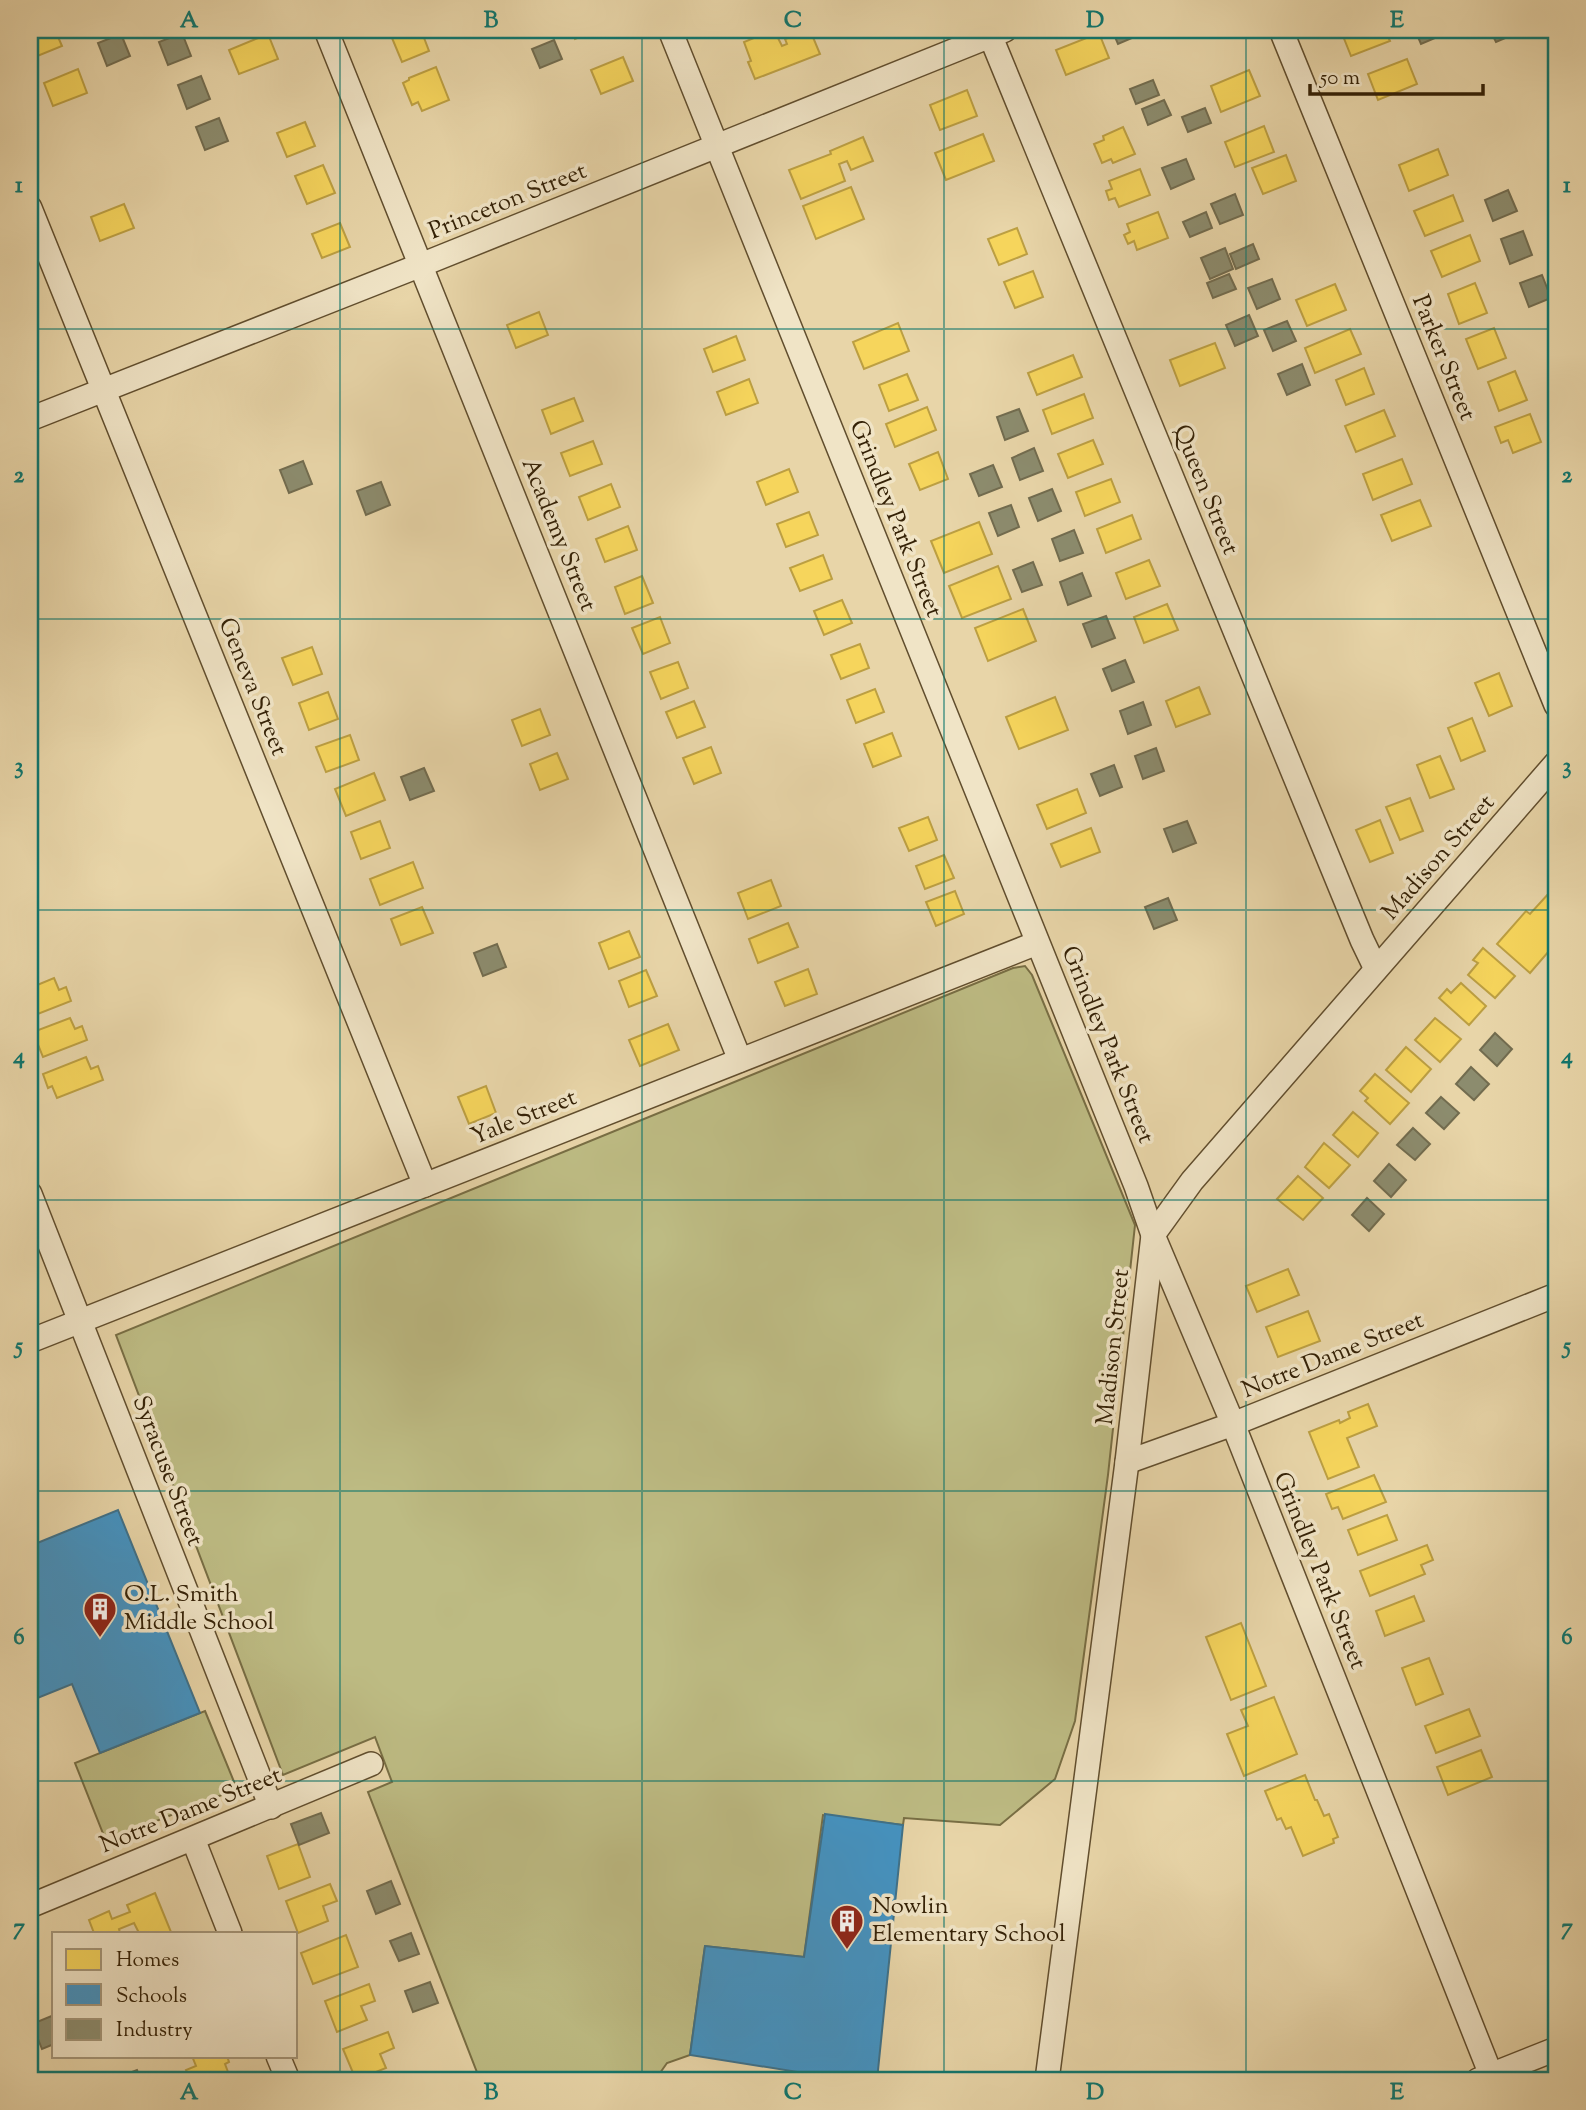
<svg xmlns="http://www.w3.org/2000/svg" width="1586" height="2110" viewBox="0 0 1586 2110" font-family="'Sorts Mill Goudy',serif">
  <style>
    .green { fill: #bdbb83; stroke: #786e44; stroke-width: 2 }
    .homes { fill: #f6d55c; stroke: #bc9f42; stroke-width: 2 }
    .schools { fill: #4393c3; stroke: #3e718a; stroke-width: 2 }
    .industry { fill: #8c8c6e; stroke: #726c4f; stroke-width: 2 }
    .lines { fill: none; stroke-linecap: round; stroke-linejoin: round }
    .minor-casing { stroke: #614e2e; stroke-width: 26 }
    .minor { stroke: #f0e4c6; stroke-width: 23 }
    .grid { fill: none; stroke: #0f766e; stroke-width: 2; stroke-opacity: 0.55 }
    .labels { text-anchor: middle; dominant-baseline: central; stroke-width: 7; stroke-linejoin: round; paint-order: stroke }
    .street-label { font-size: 24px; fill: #342106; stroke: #f0e4c6 }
    .poi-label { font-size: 24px; fill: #342106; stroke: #f0e4c6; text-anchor: start }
    .neatline { fill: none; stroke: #0f766e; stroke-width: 2.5 }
    .grid-label { font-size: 23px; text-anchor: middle; font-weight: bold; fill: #0f766e }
  </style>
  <rect width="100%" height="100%" fill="#e8d5a8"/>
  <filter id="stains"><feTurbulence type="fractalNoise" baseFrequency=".00286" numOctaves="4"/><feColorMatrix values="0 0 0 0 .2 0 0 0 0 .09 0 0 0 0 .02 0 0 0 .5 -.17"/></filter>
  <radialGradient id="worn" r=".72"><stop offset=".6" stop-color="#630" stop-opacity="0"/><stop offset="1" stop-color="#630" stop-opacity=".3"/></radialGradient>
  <!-- green -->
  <g class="green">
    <path d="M1025,966L1032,975L1135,1225L1108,1475L1075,1721L1055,1779L1000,1825L904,1818L903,1825L823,1815L804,1957L705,1946L690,2055L667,2063L655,2080H480L368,1792L392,1782L375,1737L283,1775L116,1335L1013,968Z"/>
    <path d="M205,1711L237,1789L106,1841L75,1763Z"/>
  </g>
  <!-- homes -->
  <g class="homes">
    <path d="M34,30H55L62,46L30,59V32Z"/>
    <path d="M412,30H421L429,51L402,62L392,38Z"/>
    <path d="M571,30H597L575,39Z"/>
    <path d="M774,30L782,46L787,44L785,39L810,30L820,54L755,79L748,62L751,61L744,42Z"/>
    <path d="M1343,30H1385L1390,41L1351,56L1341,31Z"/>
    <path d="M1099,33L1109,58L1066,75L1056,50Z"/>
    <path d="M268,34L278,59L239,74L229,50Z"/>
    <path d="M623,57L633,81L601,94L591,70Z"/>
    <path d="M1407,59L1417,84L1378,100L1368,74Z"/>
    <path d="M436,67L449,100L422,111L418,102L412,105L403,83L409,80V78Z"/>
    <path d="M78,69L87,93L53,106L44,83Z"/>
    <path d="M1249,70L1260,96L1221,112L1211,86Z"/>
    <path d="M967,90L977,116L940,130L930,105Z"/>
    <path d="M305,122L315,146L287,157L277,133Z"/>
    <path d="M1264,126L1274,152L1235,167L1225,142Z"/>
    <path d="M1123,127L1135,154L1113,163L1111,159L1102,163L1094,144L1104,140L1103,136Z"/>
    <path d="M983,134L994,161L946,180L935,153Z"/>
    <path d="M863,137L873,161L851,170L847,161L839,164L845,181L801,199L789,170L831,154L830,151Z"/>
    <path d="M1438,149L1448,175L1409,191L1399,165Z"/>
    <path d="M1286,155L1296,181L1263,194L1252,168Z"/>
    <path d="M323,165L335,193L307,204L295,176Z"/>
    <path d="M1140,169L1150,195L1119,207L1115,198L1109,200L1106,191L1112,189L1109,181Z"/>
    <path d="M851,187L864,219L816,239L803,206Z"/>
    <path d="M1453,195L1463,221L1425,236L1414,211Z"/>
    <path d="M124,204L134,228L100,241L91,217Z"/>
    <path d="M1158,212L1168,238L1137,250L1134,241L1128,244L1124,235L1130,232L1127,224Z"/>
    <path d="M340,223L350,247L322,258L312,234Z"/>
    <path d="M1017,228L1027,254L999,265L988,239Z"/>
    <path d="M1470,235L1480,261L1442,277L1431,251Z"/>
    <path d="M1033,271L1043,297L1015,308L1004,282Z"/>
    <path d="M1475,283L1487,313L1459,324L1448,294Z"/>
    <path d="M1335,284L1346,310L1307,326L1296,300Z"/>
    <path d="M539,312L548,335L516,348L507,325Z"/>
    <path d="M898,323L909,351L864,369L853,342Z"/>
    <path d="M1494,328L1506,358L1478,369L1466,339Z"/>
    <path d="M1350,329L1361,354L1315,373L1305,348Z"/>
    <path d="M736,336L745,360L713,372L704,349Z"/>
    <path d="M1215,343L1225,368L1180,386L1170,360Z"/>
    <path d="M1073,355L1082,377L1037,395L1028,373Z"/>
    <path d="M1364,368L1374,394L1346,405L1336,380Z"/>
    <path d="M1515,371L1527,400L1499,411L1488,382Z"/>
    <path d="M907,374L918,400L889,411L879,385Z"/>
    <path d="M749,379L758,403L726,415L717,392Z"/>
    <path d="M1084,394L1093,418L1052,434L1043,410Z"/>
    <path d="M574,398L583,421L551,434L542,410Z"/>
    <path d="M927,407L936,430L895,447L886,424Z"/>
    <path d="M1384,410L1395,436L1356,452L1345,426Z"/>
    <path d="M1530,414L1541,442L1513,453L1508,440L1501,443L1495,427Z"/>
    <path d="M1093,440L1103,464L1068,478L1058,454Z"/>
    <path d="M593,441L602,464L570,476L561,453Z"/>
    <path d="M938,452L948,479L920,490L909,464Z"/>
    <path d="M1402,459L1412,484L1373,500L1363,474Z"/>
    <path d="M789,469L798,492L766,505L757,482Z"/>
    <path d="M1111,479L1120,502L1085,516L1076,492Z"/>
    <path d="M611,484L620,507L588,520L579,497Z"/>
    <path d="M1420,500L1431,526L1392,541L1381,515Z"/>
    <path d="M809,512L818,535L786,547L777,524Z"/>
    <path d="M1132,515L1141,539L1106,553L1097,529Z"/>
    <path d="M979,522L992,554L944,573L931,541Z"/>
    <path d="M628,526L637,550L605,562L596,539Z"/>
    <path d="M823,555L832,579L800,591L790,568Z"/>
    <path d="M1149,560L1160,586L1126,599L1116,573Z"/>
    <path d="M998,566L1011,599L962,618L949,586Z"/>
    <path d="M642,576L653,603L625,614L615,587Z"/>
    <path d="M842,600L852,623L824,635L814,611Z"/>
    <path d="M1167,604L1178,630L1144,643L1134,617Z"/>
    <path d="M1023,609L1036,641L988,661L975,628Z"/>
    <path d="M660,617L670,643L643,654L632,628Z"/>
    <path d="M860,644L869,668L841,679L831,655Z"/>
    <path d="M312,647L322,674L293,685L282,658Z"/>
    <path d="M678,662L688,688L661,699L650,672Z"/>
    <path d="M1499,673L1512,706L1489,716L1475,683Z"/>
    <path d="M1199,687L1210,714L1176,727L1166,701Z"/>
    <path d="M875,689L884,712L856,723L847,700Z"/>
    <path d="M328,692L338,719L309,730L299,703Z"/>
    <path d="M1055,697L1068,730L1019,749L1006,717Z"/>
    <path d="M694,701L705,727L677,738L666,712Z"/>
    <path d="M540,709L550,735L522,746L512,720Z"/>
    <path d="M1472,718L1485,751L1461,761L1448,728Z"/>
    <path d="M892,733L901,756L873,767L864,744Z"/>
    <path d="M350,735L359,760L326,772L316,747Z"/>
    <path d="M711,747L721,773L694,784L683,758Z"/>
    <path d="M557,753L568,779L540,790L530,764Z"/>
    <path d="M1440,756L1454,789L1430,798L1417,765Z"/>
    <path d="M374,773L385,800L346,816L335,789Z"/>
    <path d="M1077,789L1086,813L1047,829L1037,805Z"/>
    <path d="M1410,798L1423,831L1400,840L1386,807Z"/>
    <path d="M928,817L937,840L909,851L899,828Z"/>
    <path d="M1380,820L1393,853L1370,862L1356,830Z"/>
    <path d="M380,821L390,848L361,859L351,832Z"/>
    <path d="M1091,828L1100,852L1061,867L1051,844Z"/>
    <path d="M944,855L954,878L925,889L916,866Z"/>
    <path d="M413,862L423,888L380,905L370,879Z"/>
    <path d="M771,880L781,906L748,919L738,893Z"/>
    <path d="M955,891L964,914L936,926L926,902Z"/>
    <path d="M1550,892L1556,898V943L1530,973L1497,944L1526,911L1530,914Z"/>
    <path d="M422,907L433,933L401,945L391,919Z"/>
    <path d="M788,923L798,947L758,963L749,939Z"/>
    <path d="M629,931L640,957L609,969L599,943Z"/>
    <path d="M1483,948L1515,976L1495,998L1468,975L1478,963L1473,960Z"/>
    <path d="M808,969L817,994L785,1006L775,982Z"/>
    <path d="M646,970L657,996L629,1007L619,981Z"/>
    <path d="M54,978L59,990L66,987L71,1001L30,1017V988Z"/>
    <path d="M1461,983L1486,1006L1469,1025L1439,998L1447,989L1451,993Z"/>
    <path d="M70,1018L75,1029L82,1026L87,1040L43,1057L33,1032Z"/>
    <path d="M1435,1018L1461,1039L1440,1062L1415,1040Z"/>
    <path d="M668,1024L679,1050L640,1066L629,1040Z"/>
    <path d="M1406,1047L1431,1069L1411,1092L1386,1070Z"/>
    <path d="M86,1057L91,1069L98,1066L103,1080L57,1098L52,1086L48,1088L43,1074Z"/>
    <path d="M1375,1074L1409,1103L1390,1124L1365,1101L1368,1098L1360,1091Z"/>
    <path d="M486,1086L496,1113L469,1124L458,1097Z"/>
    <path d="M1353,1112L1378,1133L1358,1157L1333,1135Z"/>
    <path d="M1324,1143L1350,1165L1329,1188L1305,1167Z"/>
    <path d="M1298,1176L1323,1198L1303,1220L1277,1199Z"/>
    <path d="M1288,1269L1299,1295L1257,1312L1246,1286Z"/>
    <path d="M1308,1311L1320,1341L1278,1357L1266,1327Z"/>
    <path d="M1368,1404L1377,1426L1347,1438L1359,1467L1328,1479L1309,1432L1339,1420L1340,1423L1350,1418L1348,1412Z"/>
    <path d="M1374,1475L1386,1502L1343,1519L1338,1507L1332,1509L1326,1494Z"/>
    <path d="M1387,1515L1397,1540L1358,1555L1348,1530Z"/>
    <path d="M1427,1545L1433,1560L1421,1565L1425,1574L1370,1596L1360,1571Z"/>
    <path d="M1414,1596L1424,1621L1385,1636L1376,1611Z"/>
    <path d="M1241,1623L1266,1686L1231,1700L1206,1637Z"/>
    <path d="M1429,1658L1443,1694L1416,1705L1402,1668Z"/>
    <path d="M1274,1697L1297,1754L1244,1776L1227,1734L1248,1726L1241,1710Z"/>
    <path d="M1469,1709L1480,1736L1436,1753L1425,1726Z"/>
    <path d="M1481,1750L1492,1777L1448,1795L1437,1767Z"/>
    <path d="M1305,1775L1315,1800H1317L1324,1816L1329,1814L1338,1837L1333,1839L1334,1843L1303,1856L1291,1827L1286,1829L1281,1818L1277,1820L1265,1791Z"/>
    <path d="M298,1844L310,1877L279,1889L267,1856Z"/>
    <path d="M330,1884L337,1901L323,1906L328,1921L298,1933L286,1901Z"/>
    <path d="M155,1893L171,1932L139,1933L134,1923L119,1929L120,1933H94L89,1920L109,1911L112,1919L130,1912L127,1905Z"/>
    <path d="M346,1935L358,1967L313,1984L301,1953Z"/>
    <path d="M369,1984L375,2001L361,2006L367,2020L337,2032L325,2001Z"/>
    <path d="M388,2032L394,2048L380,2054L386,2068L356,2080L343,2049Z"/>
    <path d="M192,2056H227L229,2062L225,2064L231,2080H190L186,2070L196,2066Z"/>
  </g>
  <!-- schools -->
  <g class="schools">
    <path d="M118,1510L200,1713L100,1753L72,1684L30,1701V1546Z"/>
    <path d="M825,1814L903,1825L877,2080H797L798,2072L690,2055L705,1946L804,1957Z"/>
  </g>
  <!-- industry -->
  <g class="industry">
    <path d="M1112,30H1137L1139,35L1118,44Z"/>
    <path d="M1415,30H1439L1442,35L1421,44Z"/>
    <path d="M1490,30H1515L1517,33L1496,42Z"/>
    <path d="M182,33L191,56L168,65L159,42Z"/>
    <path d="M121,34L130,56L107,66L98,43Z"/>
    <path d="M554,40L562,59L540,68L532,49Z"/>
    <path d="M201,76L210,99L187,109L178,85Z"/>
    <path d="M1153,80L1159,95L1136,104L1130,89Z"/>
    <path d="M1164,100L1171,115L1148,125L1142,109Z"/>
    <path d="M1205,108L1211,123L1188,132L1182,117Z"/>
    <path d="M219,118L228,141L205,150L196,127Z"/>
    <path d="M1186,159L1194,179L1171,189L1162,168Z"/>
    <path d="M1508,190L1517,211L1493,221L1485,200Z"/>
    <path d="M1235,194L1243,215L1220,224L1211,204Z"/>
    <path d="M1206,212L1212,228L1190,237L1183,222Z"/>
    <path d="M1523,231L1532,255L1510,264L1501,239Z"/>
    <path d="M1253,244L1259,259L1236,269L1230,254Z"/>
    <path d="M1225,248L1233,269L1210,279L1201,258Z"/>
    <path d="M1229,274L1236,289L1213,298L1207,283Z"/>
    <path d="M1542,275L1551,298L1529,307L1520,283Z"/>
    <path d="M1272,279L1280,299L1257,309L1248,288Z"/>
    <path d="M1249,315L1258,336L1235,346L1226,325Z"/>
    <path d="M1287,321L1296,341L1273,351L1264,330Z"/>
    <path d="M1302,364L1310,385L1287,395L1278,374Z"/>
    <path d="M1019,409L1028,431L1005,440L997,417Z"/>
    <path d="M1034,448L1043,471L1020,480L1012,458Z"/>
    <path d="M303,461L312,484L289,493L280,470Z"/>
    <path d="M993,465L1002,487L979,496L970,474Z"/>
    <path d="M381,482L390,505L366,515L357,491Z"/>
    <path d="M1052,489L1061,511L1038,521L1029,498Z"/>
    <path d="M1011,505L1019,527L998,536L989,513Z"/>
    <path d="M1074,530L1083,553L1060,561L1052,539Z"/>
    <path d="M1033,562L1042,585L1022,592L1013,570Z"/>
    <path d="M1082,573L1091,596L1068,605L1060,582Z"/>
    <path d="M1106,616L1115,638L1092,647L1083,624Z"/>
    <path d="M1125,660L1134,682L1112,691L1103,669Z"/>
    <path d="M1143,702L1151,725L1128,734L1120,711Z"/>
    <path d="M1156,748L1164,771L1143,779L1135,756Z"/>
    <path d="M1114,765L1122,787L1100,796L1091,774Z"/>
    <path d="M424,768L434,791L410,800L401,777Z"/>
    <path d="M1187,821L1196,843L1173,852L1164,829Z"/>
    <path d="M1168,898L1177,920L1154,929L1145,907Z"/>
    <path d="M497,944L506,967L483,976L474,953Z"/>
    <path d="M1495,1033L1512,1049L1497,1066L1480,1050Z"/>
    <path d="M1471,1067L1489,1084L1474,1100L1456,1084Z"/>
    <path d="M1441,1097L1459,1113L1444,1129L1426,1113Z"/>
    <path d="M1413,1128L1430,1144L1415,1160L1397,1145Z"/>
    <path d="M1389,1164L1406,1180L1391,1197L1374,1181Z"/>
    <path d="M1367,1198L1384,1214L1369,1231L1352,1215Z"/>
    <path d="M321,1813L329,1833L299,1845L291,1824Z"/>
    <path d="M391,1881L400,1904L376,1914L367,1891Z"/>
    <path d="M411,1933L419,1954L399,1961L390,1941Z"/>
    <path d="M430,1982L438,2003L413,2012L405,1991Z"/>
    <path d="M54,2015V2044L42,2049L32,2024Z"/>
    <path d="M137,2070L141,2080H111Z"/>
  </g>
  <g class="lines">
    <defs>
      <g id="minor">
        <path d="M326,30L740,1060"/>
        <path d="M670,30L1136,1186L1153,1235L1233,1424L1493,2080"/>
        <path d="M988,30L1362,940L1376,969"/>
        <path d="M1281,30L1556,705"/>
        <path d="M30,208L425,1185"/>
        <path d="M30,419L421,265L1005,30"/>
        <path d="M30,1194L271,1807"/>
        <path d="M30,1341L1037,943"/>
        <path d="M1127,1462L1233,1424L1556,1295"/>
        <path d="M193,1839L230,1933"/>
        <path d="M30,1906L371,1764"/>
        <path d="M278,2056L288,2080"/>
        <path d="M1047,2080L1127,1462L1153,1235L1192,1181L1556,763"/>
        <path d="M1478,2080L1556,2049"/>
      </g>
    </defs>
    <!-- minor casing -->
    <use href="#minor" class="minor-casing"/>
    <!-- minor -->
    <use href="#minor" class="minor"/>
  </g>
  <!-- grid -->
  <path class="grid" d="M340,30V2080M642,30V2080M944,30V2080M1246,30V2080M30,329H1556M30,619H1556M30,910H1556M30,1200H1556M30,1491H1556M30,1781H1556"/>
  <!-- icons -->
  <defs>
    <symbol id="building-pin" viewBox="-11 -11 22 30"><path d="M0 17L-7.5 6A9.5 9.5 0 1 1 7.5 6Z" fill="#8f2418" stroke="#f0e4c6"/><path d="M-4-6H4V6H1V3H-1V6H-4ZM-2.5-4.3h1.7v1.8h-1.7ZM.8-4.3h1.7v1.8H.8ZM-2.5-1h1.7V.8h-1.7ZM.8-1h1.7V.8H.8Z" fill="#fff"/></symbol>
  </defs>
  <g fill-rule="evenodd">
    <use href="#building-pin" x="81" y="1590" width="38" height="52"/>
    <use href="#building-pin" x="828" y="1902" width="38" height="52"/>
  </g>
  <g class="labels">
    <!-- street labels -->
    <g class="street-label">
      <text transform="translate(508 202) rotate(-22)">Princeton Street</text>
      <text transform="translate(1443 358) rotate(68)">Parker Street</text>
      <text transform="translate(1205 490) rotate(68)">Queen Street</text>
      <text transform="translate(895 519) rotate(68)">Grindley Park Street</text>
      <text transform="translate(558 535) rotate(68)">Academy Street</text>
      <text transform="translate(252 687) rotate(68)">Geneva Street</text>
      <text transform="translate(1439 858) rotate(-49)">Madison Street</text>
      <text transform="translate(1107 1045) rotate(68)">Grindley Park Street</text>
      <text transform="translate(524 1118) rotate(-22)">Yale Street</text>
      <text transform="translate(1114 1347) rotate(-84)">Madison Street</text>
      <text transform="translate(1333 1356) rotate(-22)">Notre Dame Street</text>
      <text transform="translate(167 1471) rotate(69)">Syracuse Street</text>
      <text transform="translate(1319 1571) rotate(68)">Grindley Park Street</text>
      <text transform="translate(191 1811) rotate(-22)">Notre Dame Street</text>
    </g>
    <!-- poi labels -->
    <g class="poi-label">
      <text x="124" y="1595">O.L. Smith<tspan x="124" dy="28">Middle School</tspan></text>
      <text x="872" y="1907">Nowlin<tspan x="872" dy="28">Elementary School</tspan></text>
    </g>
  </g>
  <!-- margin -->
  <rect width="1586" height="2110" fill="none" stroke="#e8d5a8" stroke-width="77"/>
  <!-- legend -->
  <rect x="52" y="1932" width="245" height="126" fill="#f0e4c6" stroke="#a59679" stroke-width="2"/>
  <rect x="66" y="1949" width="35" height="21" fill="#f6d55c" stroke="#a59679" stroke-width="2"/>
  <text x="116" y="1966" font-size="21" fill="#342106">Homes</text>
  <rect x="66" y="1984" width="35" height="21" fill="#4393c3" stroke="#a59679" stroke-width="2"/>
  <text x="116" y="2002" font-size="21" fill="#342106">Schools</text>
  <rect x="66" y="2019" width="35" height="21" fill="#8c8c6e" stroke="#a59679" stroke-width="2"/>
  <text x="116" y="2036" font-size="21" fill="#342106">Industry</text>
  <!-- scale -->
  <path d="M1310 84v10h173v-10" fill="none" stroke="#342106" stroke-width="3.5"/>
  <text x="1320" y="84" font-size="21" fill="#342106" stroke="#f0e4c6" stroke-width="5" paint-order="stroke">50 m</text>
  <rect x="38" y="38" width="1510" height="2034" class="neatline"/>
  <g class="grid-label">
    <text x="189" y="27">A</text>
    <text x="491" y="27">B</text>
    <text x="793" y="27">C</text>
    <text x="1095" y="27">D</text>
    <text x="1397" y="27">E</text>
    <text x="19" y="192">1</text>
    <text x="1567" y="192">1</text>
    <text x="19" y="482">2</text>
    <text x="1567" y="482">2</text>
    <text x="19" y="773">3</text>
    <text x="1567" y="773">3</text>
    <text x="19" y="1063">4</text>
    <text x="1567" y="1063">4</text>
    <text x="19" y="1353">5</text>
    <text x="1567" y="1353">5</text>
    <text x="19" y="1644">6</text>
    <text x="1567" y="1644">6</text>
    <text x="19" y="1934">7</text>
    <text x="1567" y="1934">7</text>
    <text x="189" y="2099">A</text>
    <text x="491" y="2099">B</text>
    <text x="793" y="2099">C</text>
    <text x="1095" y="2099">D</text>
    <text x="1397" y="2099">E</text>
  </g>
  <rect width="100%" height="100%" filter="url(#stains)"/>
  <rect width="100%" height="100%" fill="url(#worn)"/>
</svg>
